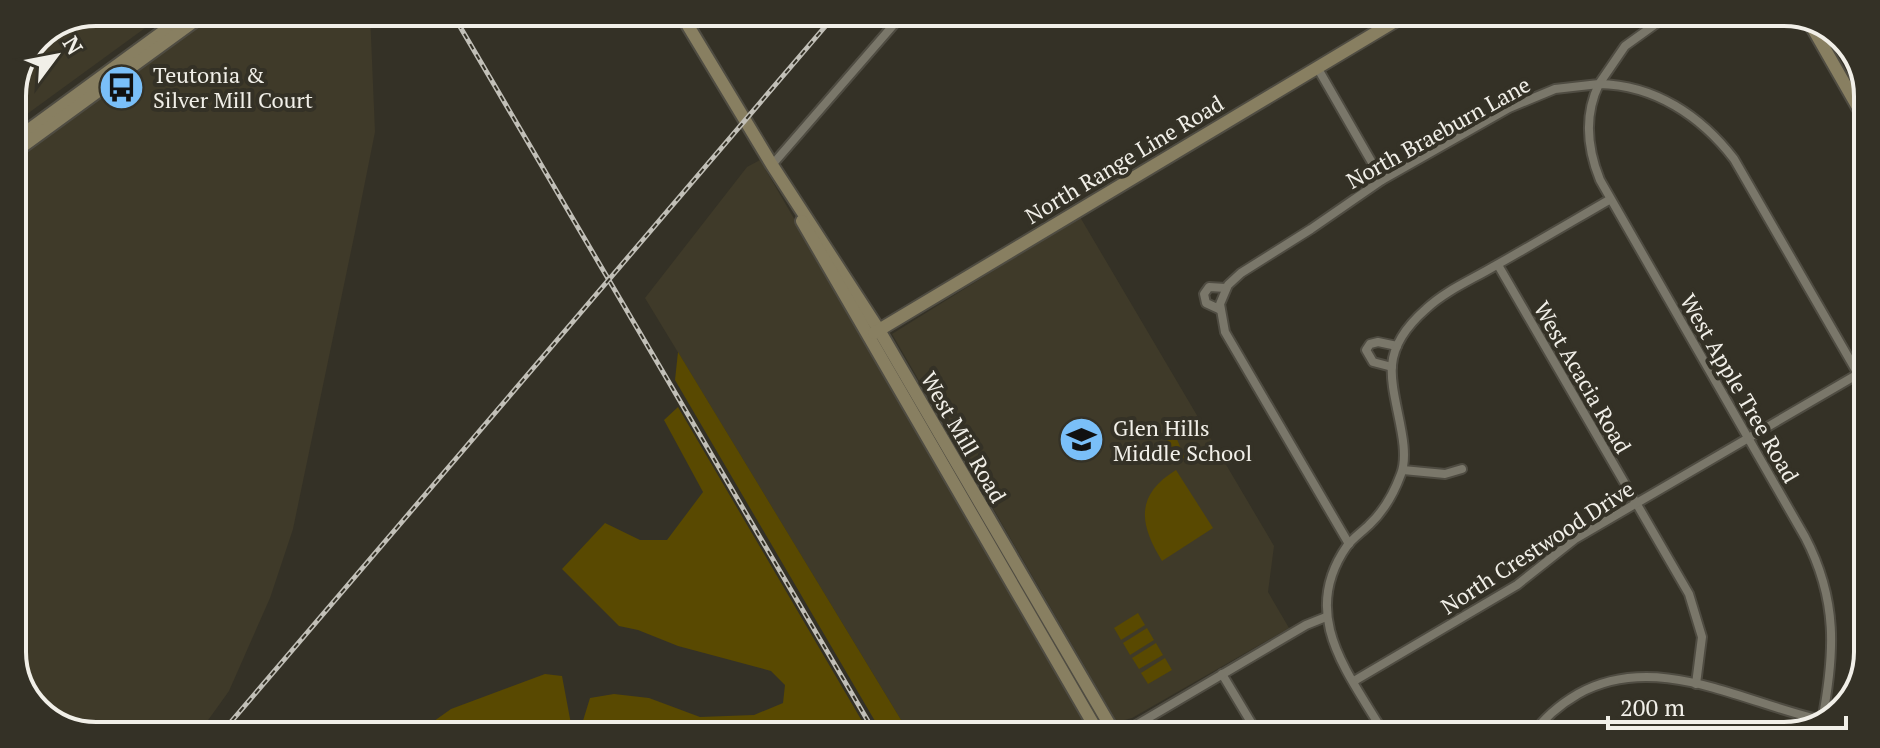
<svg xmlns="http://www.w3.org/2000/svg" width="1880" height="748" viewBox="0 0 1880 748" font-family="'PT Serif',serif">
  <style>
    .built { fill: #3f3a29 }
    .green { fill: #594901 }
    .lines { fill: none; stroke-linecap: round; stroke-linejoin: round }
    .street-casing { stroke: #4f4c42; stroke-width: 12 }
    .secondary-casing { stroke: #4f4c42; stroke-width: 16 }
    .street { stroke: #7a776a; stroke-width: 8 }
    .secondary { stroke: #887f61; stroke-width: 12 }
    .rail-casing { stroke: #c1bfb7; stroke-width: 5 }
    .rail { stroke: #343126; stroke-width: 2; stroke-dasharray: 6; stroke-linecap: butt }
    .labels { text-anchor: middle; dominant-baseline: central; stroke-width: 8; stroke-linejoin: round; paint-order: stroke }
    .poi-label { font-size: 22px; fill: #f1efe8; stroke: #343126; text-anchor: start }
    .street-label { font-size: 22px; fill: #f1efe8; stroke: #343126 }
    .rim { fill: none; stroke: #f1efe8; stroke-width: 4 }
  </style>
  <rect width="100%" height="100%" fill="#343126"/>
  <!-- built -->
  <g class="built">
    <path d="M96,12H167L12,125V91L37,36Z"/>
    <path d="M207,12L370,13L375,132L355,232L293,529L270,598L229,691L201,730H64L29,703L12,658V154Z"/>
    <path d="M760,160L1094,734L909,733L645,298L747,167Z"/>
    <path d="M1080,217L1274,546L1268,592L1289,628L1132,718L1117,722L892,334Z"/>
  </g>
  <!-- green -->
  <g class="green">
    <path d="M678,352L909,733H882L675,380Z"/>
    <path d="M678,407L869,733L420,731L451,709L545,674L562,676L571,724H582L590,698L614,694L649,698L700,717L754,715L783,703L785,685L771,671L678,646L638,630L619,626L562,569L605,523L640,540H667L703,492L664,420Z"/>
    <path d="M1176,437L1185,458L1173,464L1166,452L1162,453L1160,448L1162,443Z"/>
    <path d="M1176,470L1213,528L1162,561C1139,524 1135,495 1176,470Z"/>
    <path d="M1138,613L1145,625L1121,640L1114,628Z"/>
    <path d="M1147,628L1154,640L1130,655L1123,643Z"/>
    <path d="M1156,643L1163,655L1139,669L1132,658Z"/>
    <path d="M1165,658L1172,670L1148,684L1141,673Z"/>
  </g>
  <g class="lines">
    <defs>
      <g id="street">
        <path d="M1317,67L1382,180"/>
        <path d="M1852,96L1867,87"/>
        <path d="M772,165L902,15"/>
        <path d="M1498,265L1689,594L1702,637L1696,684"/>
        <path d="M1219,309L1206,303L1204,294L1209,287L1226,288"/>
        <path d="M1392,367L1373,362L1366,350L1370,344L1378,342L1397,346"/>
        <path d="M1403,470L1445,474L1462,469"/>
        <path d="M1349,544L1225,332L1220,304L1228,285L1241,273L1311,229L1382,180L1509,108L1555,89L1599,84L1625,46L1664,18"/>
        <path d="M1222,674L1258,734"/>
        <path d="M1354,681L1517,585L1575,539L1865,370"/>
        <path d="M1822,721C1835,653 1838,600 1805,537L1600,180C1587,148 1584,115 1599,84C1655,85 1701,116 1734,159L1865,386"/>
        <path d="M1121,734L1306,625L1326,617"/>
        <path d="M1385,735C1349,673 1298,616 1347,546C1353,538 1362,532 1369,525C1384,511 1394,493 1401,474C1412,445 1389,397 1392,365C1394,343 1410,323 1426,309C1445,291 1471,280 1493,267C1532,245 1571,222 1609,200"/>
        <path d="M1532,735C1544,718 1559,705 1578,694C1659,649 1748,706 1830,722"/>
      </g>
      <g id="secondary">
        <path d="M681,14L772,165L879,330L1115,734"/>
        <path d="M1807,18L1867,123"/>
        <path d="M12,142L190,12"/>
        <path d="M12,154L207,12"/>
        <path d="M802,221L1099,734"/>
        <path d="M874,333L1402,17"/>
      </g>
    </defs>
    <!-- street casing -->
    <use href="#street" class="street-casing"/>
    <!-- secondary casing -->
    <use href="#secondary" class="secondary-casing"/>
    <!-- street -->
    <use href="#street" class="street"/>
    <!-- secondary -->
    <use href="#secondary" class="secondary"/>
    <defs>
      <g id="rail">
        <path d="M452,13L875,733"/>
        <path d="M224,730L835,15"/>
      </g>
    </defs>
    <!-- rail casing -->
    <use href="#rail" class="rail-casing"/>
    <!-- rail -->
    <use href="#rail" class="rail"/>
  </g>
  <!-- icons -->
  <defs>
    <symbol id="bus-disc" viewBox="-11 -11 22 22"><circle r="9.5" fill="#7abff8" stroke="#343126"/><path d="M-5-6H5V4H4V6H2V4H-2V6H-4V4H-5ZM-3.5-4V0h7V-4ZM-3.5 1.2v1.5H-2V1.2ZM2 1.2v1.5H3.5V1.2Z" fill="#111"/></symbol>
    <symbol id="school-disc" viewBox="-11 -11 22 22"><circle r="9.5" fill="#7abff8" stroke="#343126"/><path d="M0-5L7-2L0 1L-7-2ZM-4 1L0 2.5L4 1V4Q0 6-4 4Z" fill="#111"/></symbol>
  </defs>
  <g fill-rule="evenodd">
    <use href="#bus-disc" x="96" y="62" width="51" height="51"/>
    <use href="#school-disc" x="1056" y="414" width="51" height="51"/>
  </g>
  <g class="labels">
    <!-- poi labels -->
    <g class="poi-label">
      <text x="153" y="74">Teutonia &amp;<tspan x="153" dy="25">Silver Mill Court</tspan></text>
      <text x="1113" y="427">Glen Hills<tspan x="1113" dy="25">Middle School</tspan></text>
    </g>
    <!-- street labels -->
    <g class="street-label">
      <text transform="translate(1438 132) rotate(-29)">North Braeburn Lane</text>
      <text transform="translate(1124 159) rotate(-31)">North Range Line Road</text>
      <text transform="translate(1583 377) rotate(60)">West Acacia Road</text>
      <text transform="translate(1740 388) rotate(60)">West Apple Tree Road</text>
      <text transform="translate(964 437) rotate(60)">West Mill Road</text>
      <text transform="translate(1537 547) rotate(-33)">North Crestwood Drive</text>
    </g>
  </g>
  <!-- crop -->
  <path d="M0 0H1880V748H0ZM96 26H1784A70 70 0 0 1 1854 96V652A70 70 0 0 1 1784 722H96A70 70 0 0 1 26 652V96A70 70 0 0 1 96 26Z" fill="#343126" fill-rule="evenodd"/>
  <path class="rim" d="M96 26H1784A70 70 0 0 1 1854 96V652A70 70 0 0 1 1784 722H96A70 70 0 0 1 26 652V96A70 70 0 0 1 96 26Z"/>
  <!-- north arrow -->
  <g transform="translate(56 56) rotate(58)" stroke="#343126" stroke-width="6" paint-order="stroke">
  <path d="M0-6L14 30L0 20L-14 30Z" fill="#f1efe8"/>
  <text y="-12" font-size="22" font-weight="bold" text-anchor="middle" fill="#f1efe8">N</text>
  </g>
  <!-- scale -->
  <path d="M1608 716v12h238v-12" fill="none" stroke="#f1efe8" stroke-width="4"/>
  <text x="1620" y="716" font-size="24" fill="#f1efe8" stroke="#343126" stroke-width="6" paint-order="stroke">200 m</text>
</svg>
